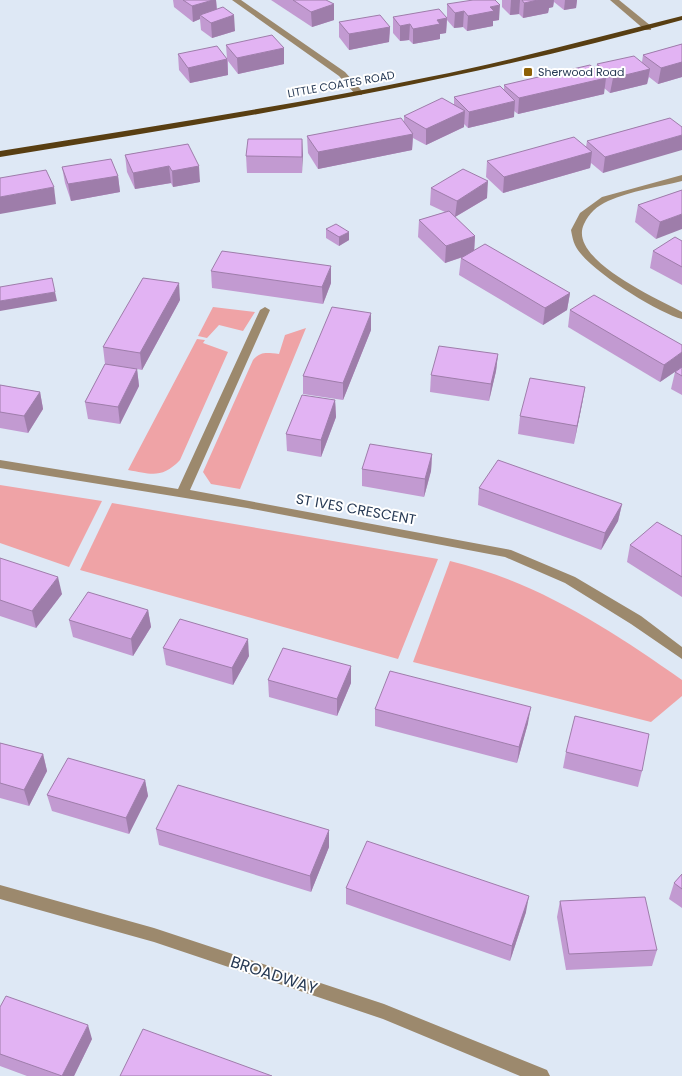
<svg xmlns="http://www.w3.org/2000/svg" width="682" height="1076" viewBox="0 0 682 1076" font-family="Poppins,sans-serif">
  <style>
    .green { fill: #efa3a6 }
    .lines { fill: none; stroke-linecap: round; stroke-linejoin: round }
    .minor { fill: #9c896d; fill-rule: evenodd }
    .major { fill: #583e12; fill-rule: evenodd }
    .wall { fill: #c29ad1 }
    .shaded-wall { fill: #9e7daa }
    .building { fill: #e2b3f3; stroke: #9e7daa }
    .poi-dot { fill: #8d6107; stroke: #fff; stroke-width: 2 }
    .labels { text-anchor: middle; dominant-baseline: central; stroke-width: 4; stroke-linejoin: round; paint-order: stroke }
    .far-poi-label { font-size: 11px; fill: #273a55; stroke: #fff; text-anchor: start }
    .far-street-label { font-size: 11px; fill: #273a55; stroke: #fff }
    .street-label { font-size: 14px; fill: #273a55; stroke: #fff }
    .near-street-label { font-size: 16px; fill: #273a55; stroke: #fff }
  </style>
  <rect width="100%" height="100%" fill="#dee8f5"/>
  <!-- green -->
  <g class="green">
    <path d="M213,307L255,312L243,331L219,325L207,338L198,336Z"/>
    <path d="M306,328L240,489L211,484L203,472L253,360C261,351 267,353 279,354L285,335Z"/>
    <path d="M197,339L205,340L203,343L228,352L180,460C162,479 151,474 128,470Z"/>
    <path d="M0,485L102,501L69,567L0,543Z"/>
    <path d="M112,503L438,559L398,659L80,570Z"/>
    <path d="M450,561C536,581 611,630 682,680V696L651,722L413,662Z"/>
  </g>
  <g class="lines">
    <!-- minor -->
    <g class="minor">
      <path d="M232,0H241L345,72L362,91V95H356L339,76Z"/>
      <path d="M610,0H619L651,26V30H645Z"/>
      <path d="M682,175V181C658,187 631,191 608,201C597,206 589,213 584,224C567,259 658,299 682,312V319C658,313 585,268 575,245C573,241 572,235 571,230L580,213L602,197Z"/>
      <path d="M265,307L270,310L190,490L511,550L575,577L641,616L682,647V659L631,624L565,583L505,557L247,508L0,468V460L178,489L260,310Z"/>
      <path d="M0,885L154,928L384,1004L547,1070L550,1076H520L383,1019L154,942L0,899Z"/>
    </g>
    <!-- major -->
    <path class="major" d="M682,16V20C456,83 231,120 0,157V151C143,128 287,106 429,77C514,60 598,37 682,16Z"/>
  </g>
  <!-- wall -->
  <g class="wall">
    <path d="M173,0H216L217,9L235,31L212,38L201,30L200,19L193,22L174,7Z"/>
    <path d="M271,0H326L334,20L312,27Z"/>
    <path d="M502,0H577L576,8L564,10L554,2L553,7L549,8L548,13L523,18L519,14L510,15L502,7Z"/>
    <path d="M447,4L499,20L493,21V26L467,31L463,27L454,28L447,20L446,33L440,34V39L413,44L409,40L400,41L393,33V17L447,18Z"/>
    <path d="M339,22L390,27L389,42L349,50L339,37Z"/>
    <path d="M682,44V77L658,84L649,77L647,84L610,93L604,88V94L518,114L514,111V117L468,128L464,124V127L426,145L413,138L412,150L318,169L308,153L307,136L404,122V116L454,105V97L504,90V85L596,70L597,64L642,62L643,55Z"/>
    <path d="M226,45L284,48V64L238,74L228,61V75L190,83L179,70L178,54L227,59Z"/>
    <path d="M670,118L603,173L591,163L590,168L503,193L486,177L487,161L586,147L587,141Z"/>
    <path d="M302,139V173H247L246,156Z"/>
    <path d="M188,144L200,182L173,187L171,183L135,189L127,172L125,155Z"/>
    <path d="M62,167L118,176L120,192L71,201L65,183Z"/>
    <path d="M431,188L487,198L455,217L475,236L474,250L570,293L567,310L543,325L459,275L461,258L463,257L445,263L418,237L419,220L445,212L430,205Z"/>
    <path d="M682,190L656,239L635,222L638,205Z"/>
    <path d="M326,229L349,240L339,246L326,238Z"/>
    <path d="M682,241V285L650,268L653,251Z"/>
    <path d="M211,271L331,283L323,304L212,288Z"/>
    <path d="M180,300L142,370L137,369L139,386L120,424L88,419L85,402L105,364L103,347Z"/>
    <path d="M570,310L682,367L660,382L568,327Z"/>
    <path d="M371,330L343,400L303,394V376Z"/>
    <path d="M498,354L496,371L489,401L430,392L431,375Z"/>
    <path d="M682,367V395L671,389L675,372Z"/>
    <path d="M0,385L40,392L43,409L28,433L0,428Z"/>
    <path d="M585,387L582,404L574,444L518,434L520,416Z"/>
    <path d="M335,400L336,417L321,457L287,451L286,434Z"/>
    <path d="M432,454L431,471L424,497L362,486V469Z"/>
    <path d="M479,488L622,504L618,521L601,550L478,505Z"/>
    <path d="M682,536V597L627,562L630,545Z"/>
    <path d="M0,558L62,594L36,628L0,616Z"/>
    <path d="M148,610L151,627L133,656L73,637L69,620Z"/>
    <path d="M163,648L249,656L233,685L166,665Z"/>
    <path d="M268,680L351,683L337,716L269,697Z"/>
    <path d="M375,709L528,723L517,763L375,726Z"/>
    <path d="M0,743L43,754L47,771L29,806L0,798Z"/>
    <path d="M566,752L642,771L638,787L563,768Z"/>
    <path d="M145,780L148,796L129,834L52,811L47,795Z"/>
    <path d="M156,829L329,847L311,892L159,845Z"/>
    <path d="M682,874V908L669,899L674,883Z"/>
    <path d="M346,888L526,912L510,961L346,904Z"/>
    <path d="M560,901L657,950L652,966L566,970L557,917Z"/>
    <path d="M0,1007L92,1039L74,1076H27L0,1066Z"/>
  </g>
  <!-- shaded-wall -->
  <g class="shaded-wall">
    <path d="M213,0H216L217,14L200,15V19L193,22L192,6Z"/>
    <path d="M511,0H520L519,14L510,15Z"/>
    <path d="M538,0H554L553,7L549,8L548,13L523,18L524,3Z"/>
    <path d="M565,0H577L576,8L564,10Z"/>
    <path d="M334,4V20L312,27L311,12Z"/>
    <path d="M500,5L499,20L493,21V26L467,31L468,16L490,7Z"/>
    <path d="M464,11L463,27L454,28L455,13Z"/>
    <path d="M234,15L235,31L212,38L211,23Z"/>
    <path d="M447,18L446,33L440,34V39L413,44V29L437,20Z"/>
    <path d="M410,24L409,40L400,41V26Z"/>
    <path d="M390,27L389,42L349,50V34Z"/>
    <path d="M284,48V64L238,74L237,58Z"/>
    <path d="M227,59L228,75L190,83L188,68Z"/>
    <path d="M682,62V77L658,84L661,68Z"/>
    <path d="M650,69L647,84L610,93L613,78Z"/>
    <path d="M606,78L604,94L518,114L519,98Z"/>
    <path d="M515,101L514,117L468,128L469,112Z"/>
    <path d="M465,111L464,127L426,145V129Z"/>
    <path d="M413,134L412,150L318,169V152Z"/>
    <path d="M682,135V150L603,173L605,157Z"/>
    <path d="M302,139L303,155L302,173Z"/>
    <path d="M592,152L590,168L503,193L504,177Z"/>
    <path d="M169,166L171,183L135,189L133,173Z"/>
    <path d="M199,166L200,182L173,187L172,171Z"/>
    <path d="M118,176L120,192L71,201L68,184Z"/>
    <path d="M488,181L487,198L455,217L457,201Z"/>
    <path d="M54,187L56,204L0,214V197Z"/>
    <path d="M682,214V229L656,239L660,222Z"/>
    <path d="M349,232V240L339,246V237Z"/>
    <path d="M475,236L474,253L445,263L446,246Z"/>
    <path d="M331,266V283L323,304L322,287Z"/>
    <path d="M179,283L180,300L142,370L140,353Z"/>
    <path d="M55,292L57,301L0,311V301Z"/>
    <path d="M570,293L567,310L543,325L545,308Z"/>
    <path d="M371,313V330L343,400V383Z"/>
    <path d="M682,352V367L660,382L664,365Z"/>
    <path d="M498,354L496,371L489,401L491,384Z"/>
    <path d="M137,369L139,386L120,424L118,407Z"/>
    <path d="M585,387L582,404L574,444L577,426Z"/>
    <path d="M40,392L43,409L28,433L24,416Z"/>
    <path d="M335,400L336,417L321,457V440Z"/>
    <path d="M432,454L431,471L424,497L425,479Z"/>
    <path d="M622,504L618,521L601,550L605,533Z"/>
    <path d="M58,577L62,594L36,628L32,611Z"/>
    <path d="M148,610L151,627L133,656L131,639Z"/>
    <path d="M248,639L249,656L233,685L232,668Z"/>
    <path d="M351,666V683L337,716V699Z"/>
    <path d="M531,707L528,723L517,763L519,747Z"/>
    <path d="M43,754L47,771L29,806L24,790Z"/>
    <path d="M145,780L148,796L129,834L126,818Z"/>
    <path d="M329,830V847L311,892L310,876Z"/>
    <path d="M529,896L526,912L510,961L512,946Z"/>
    <path d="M88,1025L92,1039L74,1076H62Z"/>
  </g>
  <!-- building -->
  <g class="building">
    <path d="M183,0H213L192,6Z"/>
    <path d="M293,0H326L334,4L311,12Z"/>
    <path d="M473,0H495L500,5L490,7L494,11L468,16L464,11L455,13L447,4Z"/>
    <path d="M522,0H538L524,3Z"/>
    <path d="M223,7L234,15L211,23L200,15Z"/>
    <path d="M439,9L447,18L437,20L440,24L413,29L410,24L400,26L393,17Z"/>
    <path d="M380,15L390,27L349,34L339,22Z"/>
    <path d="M272,35L284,48L237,58L226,45Z"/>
    <path d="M682,44V62L661,68L643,55Z"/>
    <path d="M217,46L227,59L188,68L178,54Z"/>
    <path d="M634,56L650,69L613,78L597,64Z"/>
    <path d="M590,65L606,78L519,98L504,85Z"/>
    <path d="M500,86L515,101L469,112L454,97Z"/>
    <path d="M442,98L465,111L426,129L404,116Z"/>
    <path d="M401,118L413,134L318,152L307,136Z"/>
    <path d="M670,118L682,127V135L605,157L587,141Z"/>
    <path d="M574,137L592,152L504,177L487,161Z"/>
    <path d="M248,139H302V157L246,156Z"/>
    <path d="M188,144L199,166L172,171L169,166L133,173L125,155Z"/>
    <path d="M111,159L118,176L68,184L62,167Z"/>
    <path d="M463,169L488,181L457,201L431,188Z"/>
    <path d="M46,170L54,187L0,197V178Z"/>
    <path d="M682,190V214L660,222L638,205Z"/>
    <path d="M449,211L475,236L446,246L419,220Z"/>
    <path d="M336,224L349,232L339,237L326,229Z"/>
    <path d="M675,237L682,241V267L653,251Z"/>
    <path d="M485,244L570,293L545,308L461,258Z"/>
    <path d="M222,251L331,266L322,287L211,271Z"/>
    <path d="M52,278L55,292L0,301V287Z"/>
    <path d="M143,278L179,283L140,353L103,347Z"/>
    <path d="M594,295L682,345V352L664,365L570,310Z"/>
    <path d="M332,307L371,313L343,383L303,376Z"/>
    <path d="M439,346L498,354L491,384L431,375Z"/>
    <path d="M105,364L137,369L118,407L85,402Z"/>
    <path d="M682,367V376L675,372Z"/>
    <path d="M530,378L585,387L577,426L520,416Z"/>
    <path d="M0,385L40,392L24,416L0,412Z"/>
    <path d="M302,395L335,400L321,440L286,434Z"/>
    <path d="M370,444L432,454L425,479L362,469Z"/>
    <path d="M498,460L622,504L605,533L479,488Z"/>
    <path d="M657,522L682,536V577L630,545Z"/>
    <path d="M0,558L58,577L32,611L0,600Z"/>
    <path d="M88,592L148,610L131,639L69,620Z"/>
    <path d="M180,619L248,639L232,668L163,648Z"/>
    <path d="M283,648L351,666L337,699L268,680Z"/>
    <path d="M390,671L531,707L519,747L375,709Z"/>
    <path d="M575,716L649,734L642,771L566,752Z"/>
    <path d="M0,743L43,754L24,790L0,783Z"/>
    <path d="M68,758L145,780L126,818L47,795Z"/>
    <path d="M178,785L329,830L310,876L156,829Z"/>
    <path d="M367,841L529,896L512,946L346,888Z"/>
    <path d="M682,874V889L674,883Z"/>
    <path d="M645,897L657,950L569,954L560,901Z"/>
    <path d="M6,996L88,1025L62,1076L0,1054V1007Z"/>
    <path d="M143,1029L272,1076H120Z"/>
  </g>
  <!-- markers -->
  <rect class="poi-dot" x="523" y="67" width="10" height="10" rx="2.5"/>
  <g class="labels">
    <!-- far-poi labels -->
    <g class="far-poi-label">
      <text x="538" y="72">Sherwood Road</text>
    </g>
    <!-- far-street labels -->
    <g class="far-street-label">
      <text transform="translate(341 84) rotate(-10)">LITTLE COATES ROAD</text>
    </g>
    <!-- street labels -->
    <g class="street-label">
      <text transform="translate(356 509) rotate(10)">ST IVES CRESCENT</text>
    </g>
    <!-- near-street labels -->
    <g class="near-street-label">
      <text transform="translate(274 975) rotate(18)">BROADWAY</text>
    </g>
  </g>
</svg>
